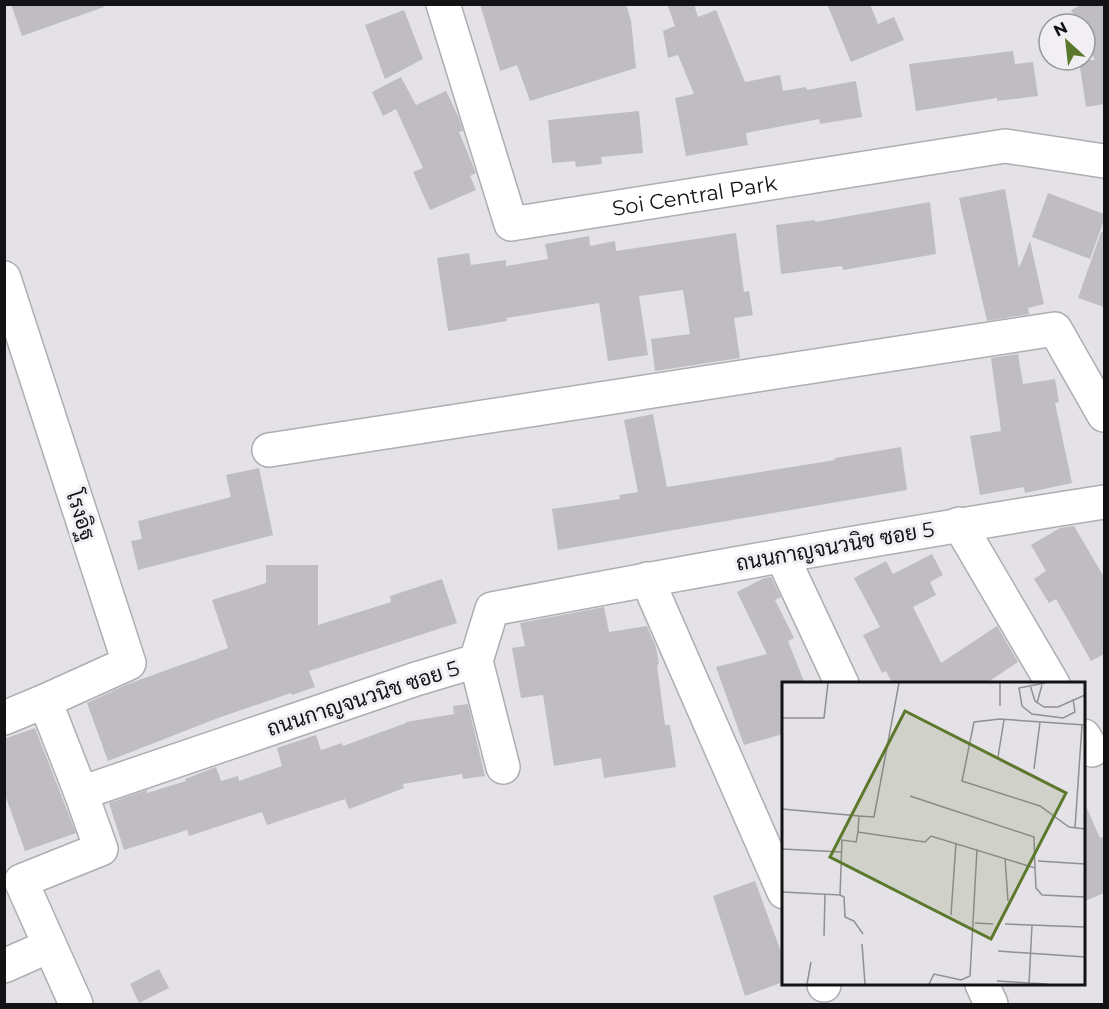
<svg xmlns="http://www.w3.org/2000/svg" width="1109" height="1009" viewBox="0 0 1109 1009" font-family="Montserrat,Sarabun,sans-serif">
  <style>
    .building { fill: #bfbdc2 }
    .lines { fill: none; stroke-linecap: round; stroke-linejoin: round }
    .minor-casing { stroke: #afadb2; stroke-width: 36 }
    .minor { stroke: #fff; stroke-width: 33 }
    .labels { text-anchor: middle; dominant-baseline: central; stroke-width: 6; stroke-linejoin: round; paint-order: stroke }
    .street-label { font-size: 21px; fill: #131214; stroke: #f1eff4 }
    .inset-road { fill: none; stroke: #908f92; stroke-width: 1.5 }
    .view { fill: #5c782c; fill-opacity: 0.15; stroke: #5c782c; stroke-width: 3 }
    .inset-edge { fill: none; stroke: #131214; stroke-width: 3 }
  </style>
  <rect width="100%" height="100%" fill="#e4e2e6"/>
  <!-- building -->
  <g class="building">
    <path d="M11,4H103L104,7L22,36Z"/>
    <path d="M480,4H626L631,21L636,68L530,101L517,65L500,71Z"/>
    <path d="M667,4H694L698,17L716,10L745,82L780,75L783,91L806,87L807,90L856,81L862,117L820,124L819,119L746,133L748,145L686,156L675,98L694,94L678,55L668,58L663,31L675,26Z"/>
    <path d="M827,4H870L878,24L894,17L904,40L851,62Z"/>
    <path d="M1083,4H1104V104L1086,107L1079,60H1095L1085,40V24H1078L1071,10Z"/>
    <path d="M404,10L423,59L385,79L365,25Z"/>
    <path d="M1013,51L1015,64L1033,62L1038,96L997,101V98L916,111L909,64Z"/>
    <path d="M401,77L416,105L446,91L459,118L463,131L459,132L476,173L470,176L476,190L430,210L413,172L423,168L396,109L383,116L372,92Z"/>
    <path d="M639,111L643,153L601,157L602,164L576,167L575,161L552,163L548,120Z"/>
    <path d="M1005,189L1019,268L1030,241L1044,304L1028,308L1029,314L987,321L959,198Z"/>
    <path d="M1048,193L1104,214V220L1090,259L1032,237Z"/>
    <path d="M930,202L936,254L843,270L842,266L781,274L776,225L815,220V222Z"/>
    <path d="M1101,232H1104V307L1078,298Z"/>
    <path d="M736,233L744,292L749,291L753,315L734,318L740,358L655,371L651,339L690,334L683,290L639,296L648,355L608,361L599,303L506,318L507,321L448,331L437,258L469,253L471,265L506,260V266L548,259L545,244L589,236L590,246L615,241L616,251Z"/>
    <path d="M1018,354L1023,384L1055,379L1059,402L1055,403L1072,483L1025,493L1024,487L980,495L970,436L1001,431L991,358Z"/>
    <path d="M653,414L667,487L835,460V458L901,447L907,490L558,550L552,509L620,499L619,495L638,492L624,420Z"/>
    <path d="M259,468L273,535L138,570L131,541L142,539L138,521L231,497L226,475Z"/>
    <path d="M1074,526L1104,577V654L1091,661L1056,599L1049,603L1034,579L1046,571L1031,545L1060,528Z"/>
    <path d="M932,554L943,575L930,582L936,595L913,607L941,663L997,626L1018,662L985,684H893L886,671L882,673L863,635L880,627L854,578L886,561L893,574Z"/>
    <path d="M266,565H318V625L391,602L390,596L442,579L457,623L309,671L315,687L292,695L291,693L218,718L108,761L87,703L128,684L228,648L212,600L266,583Z"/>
    <path d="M771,577L781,597L775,600L794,638L788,641L805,684H783V734L744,745L716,667L767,654L737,592L764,578Z"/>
    <path d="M604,607L609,632L647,626L656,647L659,664L657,665L665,725H670L676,767L604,778L601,758L554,766L543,695L521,698L512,648L525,646L520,623Z"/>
    <path d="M468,704L485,776L463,779L462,774L403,784L404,788L349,809L345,799L267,825L262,812L189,836L187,830L124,850L109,803L147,790V793L186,781L185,779L216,767L221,781L238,776L239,781L282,766L277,748L316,735L321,750L342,743L343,746L406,723V722L454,714L453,706Z"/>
    <path d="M35,728L76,833L25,851L4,792V739Z"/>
    <path d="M1083,799L1100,838L1104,836V893L1083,902Z"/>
    <path d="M755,881L783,957V982L745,996L713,896Z"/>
    <path d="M159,969L169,988L139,1003L130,984Z"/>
  </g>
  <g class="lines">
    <defs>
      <g id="minor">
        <path id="s1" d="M443,4L511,224L1005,146L1104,161"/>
        <path d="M4,278L129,663L45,701"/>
        <path d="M269,450L1055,329L1104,415"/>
        <path d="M959,524L1053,684"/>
        <path d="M782,556L842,684"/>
        <path d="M647,579L784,892"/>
        <path d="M476,661L503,767"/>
        <path d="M4,718L45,701L81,793"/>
        <path d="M1084,736L1092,750"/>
        <path d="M4,966L49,946"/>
        <path d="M824,984V985"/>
        <path d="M982,984L991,1004"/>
        <path d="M76,1004L21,881L101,849L81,793L416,679L476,661L492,609C696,570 900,534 1104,502"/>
      </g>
    </defs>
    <!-- minor casing -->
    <use href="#minor" class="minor-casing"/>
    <!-- minor -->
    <use href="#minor" class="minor"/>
  </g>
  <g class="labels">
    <!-- street labels -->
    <g class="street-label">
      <text stroke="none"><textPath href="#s1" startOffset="416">Soi Central Park</textPath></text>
      <text transform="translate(81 515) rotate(72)">โรงอิฐ</text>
      <text transform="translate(835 546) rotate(-10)">ถนนกาญจนวนิช ซอย 5</text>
      <text transform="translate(363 698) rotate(-18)">ถนนกาญจนวนิช ซอย 5</text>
    </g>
  </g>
  <!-- overview -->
  <g transform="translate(782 682)">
    <rect width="303" height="303" fill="#e4e2e6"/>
    <path class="inset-road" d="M263,1L237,6L240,24L250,32L281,36L293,30L291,17M248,3L253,19L262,25H276L303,13M255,21L260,3M218,24V1M0,36H42L46,1M303,43L218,37L192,40L180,99L258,124L287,145L303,147M216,75L222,38M252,87L258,40M128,114L252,155L253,186M0,127L77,134L76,150M77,134L92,135L117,1M293,146L300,43M0,167L60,170M223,176L226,219M256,179L303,182M0,210L58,213L60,158L74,160L76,150L143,160L149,154L253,186L254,206L260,213L303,215M58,213L62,215L63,235L72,239L81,252M169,233L174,161M193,241L211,242M223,242L303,245M42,254L43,212M80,262L83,302M216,269L303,275M215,299L265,302M25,302L29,280M147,302L152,292L179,298L188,294L195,167M247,302L250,243"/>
    <path class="view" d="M123,29L284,111L209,257L48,175Z"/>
    <rect width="303" height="303" class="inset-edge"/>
  </g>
  <!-- border -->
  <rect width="1109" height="1009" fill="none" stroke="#131214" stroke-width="12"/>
  <!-- north arrow -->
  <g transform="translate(1067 42) rotate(333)"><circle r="28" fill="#f1eff4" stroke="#98979a" stroke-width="1.5"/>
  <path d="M0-4.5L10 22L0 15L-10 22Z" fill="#5c782c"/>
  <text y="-9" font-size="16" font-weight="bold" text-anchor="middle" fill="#131214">N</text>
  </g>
</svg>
